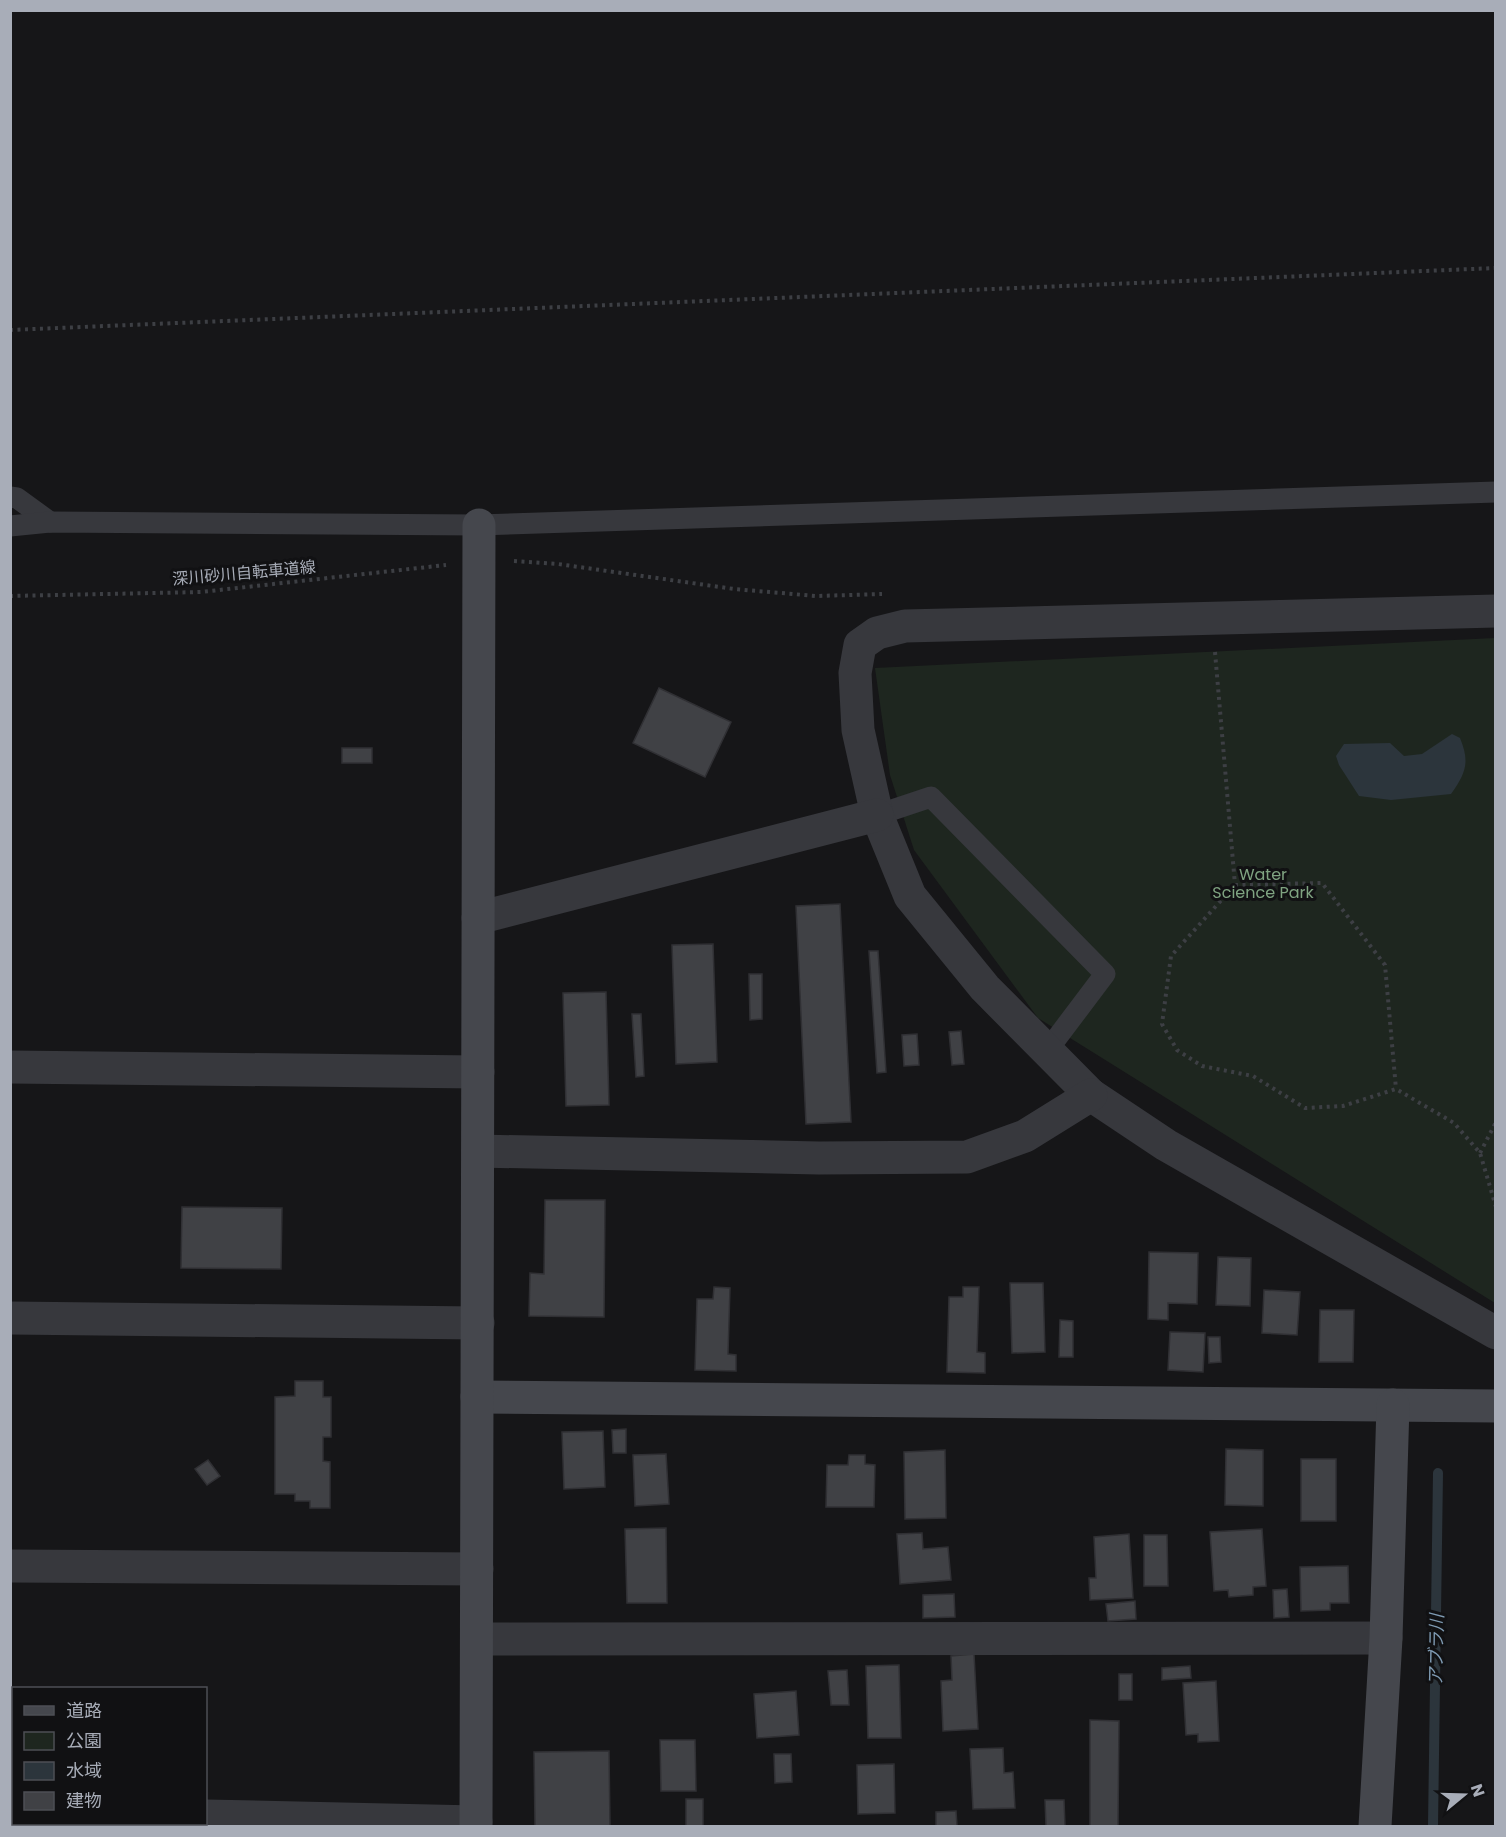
<svg xmlns="http://www.w3.org/2000/svg" width="1506" height="1837" viewBox="0 0 1506 1837" font-family="Poppins,'Noto Sans JP',sans-serif">
  <style>
    .green { fill: #1e261f }
    .water { fill: #2c353c }
    .lines { fill: none; stroke-linecap: round; stroke-linejoin: round }
    .stream { stroke: #2c353c; stroke-width: 10 }
    .building { fill: #404145; stroke: #303034; stroke-width: 1.5 }
    .path { stroke: #3d3f44; stroke-width: 4; stroke-dasharray: 3 4.5; stroke-linecap: butt }
    .lane { stroke: #37383d; stroke-width: 21 }
    .street { stroke: #37383d; stroke-width: 33 }
    .secondary { stroke: #45474d; stroke-width: 33 }
    .labels { text-anchor: middle; dominant-baseline: central; stroke-width: 6; stroke-linejoin: round; paint-order: stroke }
    .street-label { font-size: 16px; fill: #a8adb8; stroke: #111113 }
    .park-label { font-size: 16px; fill: #7fa381; stroke: #111113 }
    .water-label { font-size: 18px; font-style: italic; fill: #7f9bb3; stroke: #111113 }
  </style>
  <rect width="100%" height="100%" fill="#161618"/>
  <!-- green -->
  <path class="green" d="M1495,638V1303L1038,1018L914,850L890,775L875,668Z"/>
  <!-- water -->
  <path class="water" d="M1452,734L1460,738C1470,762 1466,773 1451,794L1391,800L1359,796L1339,765L1336,756L1344,744L1390,743L1404,756L1422,754Z"/>
  <g class="lines">
    <!-- stream -->
    <path class="stream" d="M1433,1826L1438,1473"/>
  </g>
  <!-- building -->
  <g class="building">
    <path d="M659,688L731,722L705,777L633,743Z"/>
    <rect x="342" y="748" width="30" height="15"/>
    <path d="M840,904L851,1122L806,1124L796,906Z"/>
    <path d="M713,944L717,1062L676,1064L672,945Z"/>
    <path d="M869,951H878L886,1072L877,1073Z"/>
    <path d="M749,974H762V1019L750,1020Z"/>
    <path d="M606,992L609,1105L566,1106L563,993Z"/>
    <path d="M632,1014H641L644,1076L636,1077Z"/>
    <path d="M961,1031L964,1064L952,1065L949,1032Z"/>
    <path d="M917,1034L919,1065L904,1066L902,1035Z"/>
    <path d="M545,1200H605L604,1317L529,1316L530,1273L544,1274Z"/>
    <path d="M182,1207L282,1208L281,1269L181,1268Z"/>
    <path d="M1149,1252L1198,1253L1197,1304L1168,1303V1320L1148,1319Z"/>
    <path d="M1218,1257L1251,1258L1250,1306L1216,1305Z"/>
    <path d="M1010,1283H1043L1045,1352L1012,1353Z"/>
    <path d="M714,1287L730,1288L728,1354L736,1355V1371L695,1370L697,1299H713Z"/>
    <path d="M963,1287H979L977,1352L985,1353V1373L947,1372L949,1297H963Z"/>
    <path d="M1264,1290L1300,1292L1297,1335L1262,1333Z"/>
    <path d="M1320,1310H1354L1353,1362H1319Z"/>
    <path d="M1060,1320L1073,1321V1357H1059Z"/>
    <path d="M1170,1332L1205,1333L1203,1372L1168,1370Z"/>
    <path d="M1208,1337H1220L1221,1362L1209,1363Z"/>
    <path d="M295,1381H323V1397H331V1437H323V1461L330,1462V1508H310V1501H295V1494H275V1397L295,1396Z"/>
    <path d="M626,1429V1453H613L612,1430Z"/>
    <path d="M603,1431L605,1487L564,1489L562,1432Z"/>
    <path d="M1226,1449L1263,1450V1506L1225,1505Z"/>
    <path d="M945,1450L946,1518L905,1519L904,1452Z"/>
    <path d="M666,1454L669,1504L635,1506L633,1455Z"/>
    <path d="M849,1455H865V1464L875,1465L874,1507H826L827,1465H848Z"/>
    <rect x="1301" y="1459" width="35" height="62"/>
    <path d="M208,1460L220,1476L207,1485L195,1469Z"/>
    <path d="M666,1528L667,1603H627L625,1529Z"/>
    <path d="M1262,1529L1266,1586L1253,1587V1595L1229,1597L1228,1590L1214,1591L1210,1532Z"/>
    <path d="M922,1533L923,1549L948,1547L951,1580L900,1584L897,1534Z"/>
    <path d="M1129,1534L1133,1598L1090,1600L1089,1578H1096L1094,1537Z"/>
    <path d="M1144,1535H1167L1168,1586H1144Z"/>
    <path d="M1348,1566L1349,1603H1330V1610L1301,1611L1300,1567Z"/>
    <path d="M1287,1589L1289,1617L1274,1618L1273,1590Z"/>
    <path d="M954,1594L955,1617L923,1618V1595Z"/>
    <path d="M1135,1601L1136,1619L1108,1621L1106,1604Z"/>
    <path d="M974,1654L978,1729L943,1731L941,1681L952,1680L951,1656Z"/>
    <path d="M899,1665L901,1738H868L866,1666Z"/>
    <path d="M1190,1666L1191,1678L1162,1680V1668Z"/>
    <path d="M847,1670L849,1705H831L828,1671Z"/>
    <rect x="1119" y="1674" width="13" height="26"/>
    <path d="M1216,1681L1219,1741L1198,1742V1734L1186,1735L1183,1683Z"/>
    <path d="M796,1691L799,1735L757,1738L754,1694Z"/>
    <rect x="10" y="1695" width="4" height="70"/>
    <path d="M1090,1720L1119,1721L1118,1826H1090Z"/>
    <path d="M660,1740H695L696,1791H661Z"/>
    <path d="M1003,1748L1004,1773L1013,1772L1015,1808L973,1809L970,1749Z"/>
    <path d="M609,1751L610,1826H535L534,1752Z"/>
    <path d="M774,1754H791L792,1782L775,1783Z"/>
    <path d="M894,1764L895,1813L858,1814L857,1765Z"/>
    <rect x="686" y="1799" width="17" height="27"/>
    <path d="M1045,1800H1064L1065,1826H1046Z"/>
    <path d="M956,1811L957,1826H936V1812Z"/>
  </g>
  <g class="lines">
    <!-- path -->
    <g class="path">
      <path d="M10,330L1496,268"/>
      <path d="M514,561L558,564L734,589L816,596L882,594"/>
      <path d="M10,596L201,592L446,565"/>
      <path d="M1215,652L1235,885L1171,956L1162,1024L1177,1050L1202,1066L1253,1076L1305,1108L1343,1106L1396,1089L1454,1123L1480,1153L1496,1207"/>
      <path d="M1235,885L1322,883L1385,965L1396,1089"/>
      <path d="M1480,1153L1496,1122"/>
    </g>
    <!-- lane -->
    <g class="lane">
      <path d="M10,497L17,498L50,522"/>
      <path d="M10,526L50,522L479,525L1496,492"/>
      <path d="M877,815L931,797L1105,974L1047,1051"/>
    </g>
    <!-- street -->
    <g class="street">
      <path d="M1496,611L905,626L877,633L860,645L855,673L858,730L877,815L910,896L985,988L1091,1095L1166,1145L1496,1333"/>
      <path d="M478,918L877,815"/>
      <path d="M10,1067L478,1072"/>
      <path d="M478,1151L819,1158L967,1157L1025,1136L1091,1095"/>
      <path d="M10,1318L478,1323"/>
      <path d="M10,1566L477,1569"/>
      <path d="M477,1639L1386,1638"/>
      <path d="M10,1812H14"/>
      <path d="M206,1816L476,1822"/>
    </g>
    <!-- secondary -->
    <g class="secondary">
      <path d="M477,1397L1496,1406"/>
      <path d="M476,1826L479,525"/>
      <path d="M1375,1826L1386,1638L1393,1405"/>
    </g>
  </g>
  <g class="labels">
    <!-- street labels -->
    <g class="street-label">
      <text transform="translate(244 573) rotate(-5)">深川砂川自転車道線</text>
    </g>
    <!-- park labels -->
    <g class="park-label">
      <text x="1263" y="874">Water<tspan x="1263" dy="18">Science Park</tspan></text>
    </g>
    <!-- water labels -->
    <g class="water-label">
      <text transform="translate(1436 1650) rotate(-89)">アブラ川</text>
    </g>
  </g>
  <!-- border -->
  <rect width="1506" height="1837" fill="none" stroke="#a8adb8" stroke-width="24"/>
  <!-- legend -->
  <rect x="12" y="1687" width="195" height="138" fill="#111113" stroke="#4d4f55" stroke-width="1.5"/>
  <rect x="24" y="1706" width="30" height="9" fill="#45474d" stroke="#4d4f55" stroke-width="1.5"/>
  <text x="66" y="1717" font-size="18" fill="#a8adb8">道路</text>
  <rect x="24" y="1732" width="30" height="18" fill="#1e261f" stroke="#4d4f55" stroke-width="1.5"/>
  <text x="66" y="1747" font-size="18" fill="#a8adb8">公園</text>
  <rect x="24" y="1762" width="30" height="18" fill="#2c353c" stroke="#4d4f55" stroke-width="1.5"/>
  <text x="66" y="1777" font-size="18" fill="#a8adb8">水域</text>
  <rect x="24" y="1792" width="30" height="18" fill="#404145" stroke="#4d4f55" stroke-width="1.5"/>
  <text x="66" y="1807" font-size="18" fill="#a8adb8">建物</text>
  <!-- north arrow -->
  <g transform="translate(1464 1795) rotate(71)" stroke="#111113" stroke-width="4.5" paint-order="stroke">
  <path d="M0-4.5L10 22L0 15L-10 22Z" fill="#a8adb8"/>
  <text y="-9" font-size="16" font-weight="bold" text-anchor="middle" fill="#a8adb8">N</text>
  </g>
</svg>
